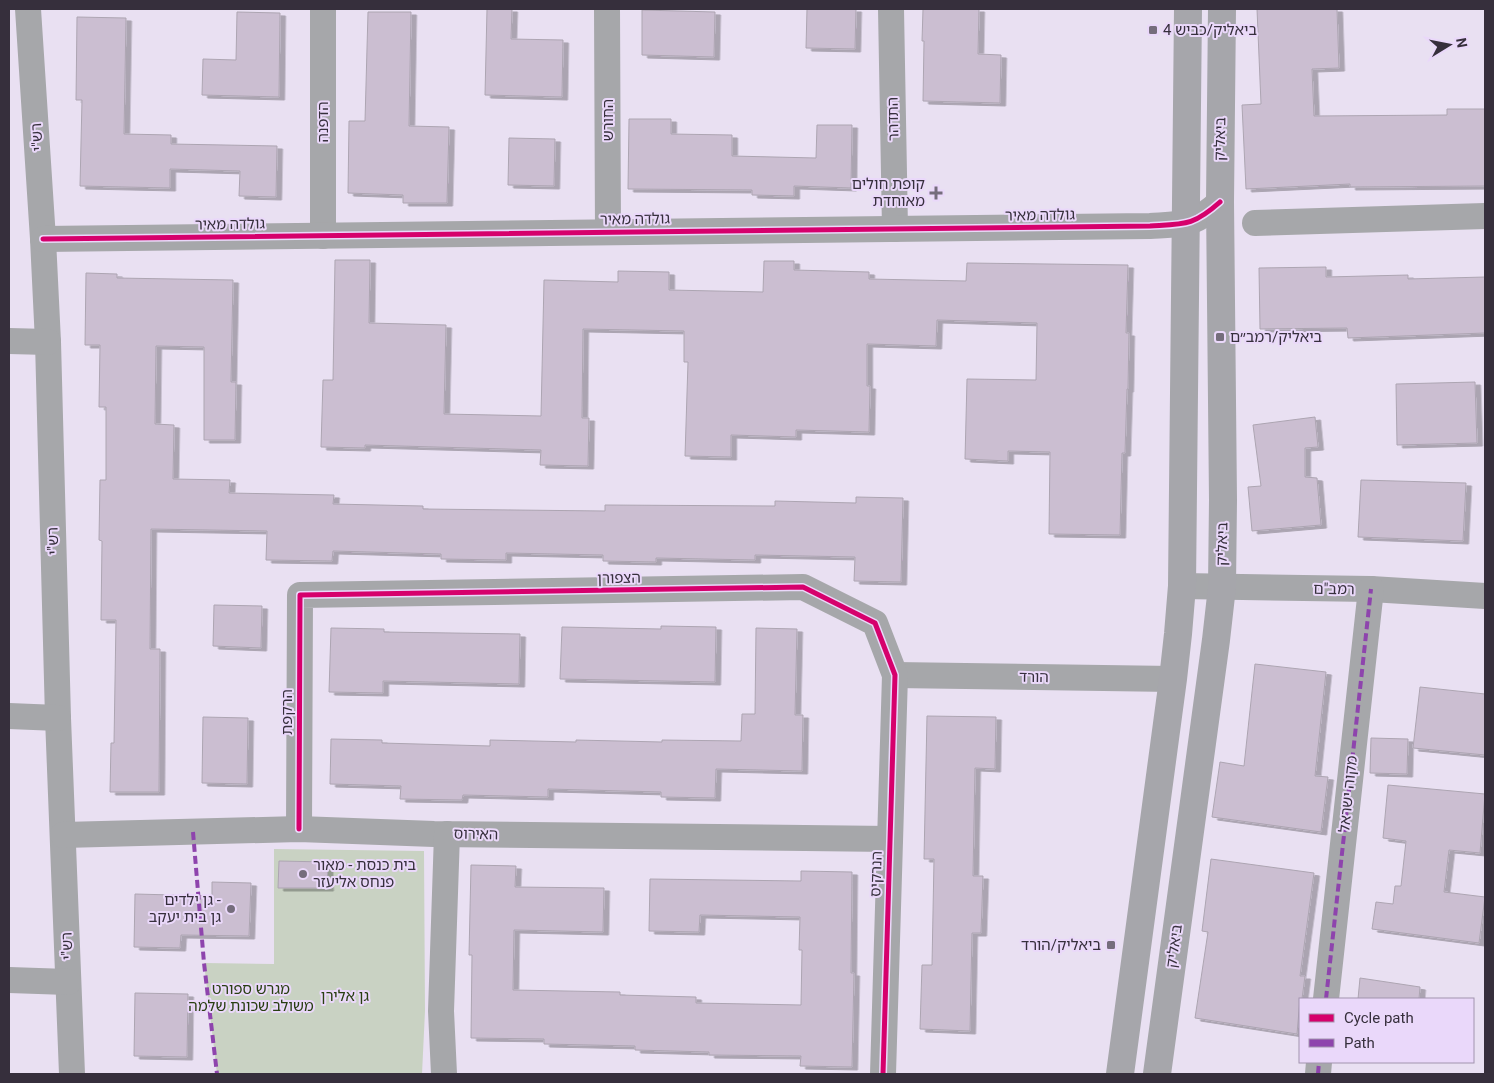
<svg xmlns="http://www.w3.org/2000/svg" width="1494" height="1083" viewBox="0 0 1494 1083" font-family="Roboto,'Noto Sans Hebrew',sans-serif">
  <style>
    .green { fill: #c9d2c3 }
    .building { fill: #cbbed1; stroke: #ada5b2; filter: url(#shadow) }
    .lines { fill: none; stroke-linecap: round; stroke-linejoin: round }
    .minor { stroke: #a6a7aa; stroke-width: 26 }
    .secondary { stroke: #a6a6ab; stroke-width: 28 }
    .quiet { stroke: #8e44ad; stroke-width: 4; stroke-dasharray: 8 4; stroke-linecap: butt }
    .cycleway-casing { stroke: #ead8fa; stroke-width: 8 }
    .cycleway { stroke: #d6006c; stroke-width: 5 }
    .poi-dot { fill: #756d7c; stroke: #ead8fa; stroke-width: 2 }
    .labels { text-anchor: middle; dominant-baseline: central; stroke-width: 4; stroke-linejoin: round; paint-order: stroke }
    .poi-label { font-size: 15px; fill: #362f3c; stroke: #ead8fa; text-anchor: start }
    .street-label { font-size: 15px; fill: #362f3c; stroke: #ead8fa }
    .park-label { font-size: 15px; fill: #283f11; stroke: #ead8fa }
  </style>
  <defs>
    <filter id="shadow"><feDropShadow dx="5.5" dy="3" stdDeviation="0" flood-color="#0004"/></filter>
  </defs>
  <rect width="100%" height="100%" fill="#e9e0f2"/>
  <!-- green -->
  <path class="green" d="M274,849L424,851L425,1011L422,1074H217L204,963L274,964Z"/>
  <!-- building -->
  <g class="building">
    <path d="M487,9H512L511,39L563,40L562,97L485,95Z"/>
    <path d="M807,9H856L855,49L806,48Z"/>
    <path d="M923,9H979L978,54L1001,55L1000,103L923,101L924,41H922Z"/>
    <path d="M1257,9H1337L1339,68L1312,69L1314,116L1447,115V109H1485V186L1350,187V184L1246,189L1242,105L1261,104Z"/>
    <path d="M642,10L715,12L714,57L642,55Z"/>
    <path d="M237,12L280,13L279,97L202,95L203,59L236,60Z"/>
    <path d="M368,12H411L409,126L449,127L447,203H403V195L348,193L349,121H365Z"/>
    <path d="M77,17L126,18L124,134L171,135V144L277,146L276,197L239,196L240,171L170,169V188L80,186L82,100H76Z"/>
    <path d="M629,119H671V134L732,135V156L816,158L817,125H852L851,188L794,186V196L752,195V190L628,189Z"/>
    <path d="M509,138L555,139L554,186L508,185Z"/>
    <path d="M335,260H370L369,323L446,325L444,414L541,416L544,280L618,282V271L669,272V290L763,292L764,261H794V270L869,272V279L966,281L967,263L1128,265L1126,333H1129L1128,389H1127L1125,453H1122L1120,535L1049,534L1050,452L1008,451V461L965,459L967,379L1036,380L1037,323L937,320L936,346L867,344V386H870L869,432L796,430V437L731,435V457L685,456L688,362H684V331L583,329L582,418H589L588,466L540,465L541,450L365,445V448L321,447L323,380H333Z"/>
    <path d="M1326,267V277L1408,275V279L1485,277V333L1348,338L1347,328L1260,329L1259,268Z"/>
    <path d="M86,273L117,274V278L233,280L231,382H236L235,440H204V347L156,346L155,424L174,425L173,479L230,480L229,493L334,495L333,504L423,506V509L605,511V505L775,506V501L856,503V497L903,498L901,582L854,581L855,557L755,555V560L656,558V562L603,561V555L506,553V560L441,559V554L333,551L332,561L266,560L267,531L151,529L150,649H160L159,792H110L111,743H114L116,620H101L102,541L99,540L100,480H106V407H99L100,345H85Z"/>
    <path d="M1475,382L1477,443L1397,445L1396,384Z"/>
    <path d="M1315,417L1318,447L1305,448V477L1317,478L1321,525L1252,531L1248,487L1261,486L1253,425Z"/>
    <path d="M1361,480L1466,483L1463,541L1358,537Z"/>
    <path d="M214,605L262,606L261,648L213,646Z"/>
    <path d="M661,626L716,627L715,682L560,679L562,627L661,629Z"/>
    <path d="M331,628L384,629V632L520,634L519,684L383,681V693L329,692Z"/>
    <path d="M756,628L797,629L795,715H803L802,771L716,769L715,798L661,797V792L548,789V797L463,795L462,800L400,799L401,786L330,784L331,739L382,740V743L490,746V740L576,742V740L662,742V740L741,741L742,714H755Z"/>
    <path d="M1255,664L1326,672L1315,776L1328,777L1321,832L1212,817L1220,762L1244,766Z"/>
    <path d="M1420,687L1485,694V755L1413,748Z"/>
    <path d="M927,716L996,717L995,769L975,768L973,876H983L981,933H972L970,1031L920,1029L922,965H932L934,859H924Z"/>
    <path d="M203,717L248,718L247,784L202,783Z"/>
    <path d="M1371,738L1408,739L1407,774L1370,773Z"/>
    <path d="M1388,785L1485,794L1480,853L1449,850L1444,892L1485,897L1479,943L1372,929L1376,902L1393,904L1395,886H1401L1406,841L1383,838Z"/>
    <path d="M1211,859L1314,873L1300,976H1305L1302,999H1300L1297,1034L1195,1018L1208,932L1202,931Z"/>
    <path d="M279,861L327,862L328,888H278Z"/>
    <path d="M471,865L516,866L515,887L604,888L603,932L514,930L513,990L620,992V995L696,997V1003L801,1005L802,950H799L800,917L700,915L699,932L649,931L650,879L801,881V871L852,872L851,973H854L852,1067L800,1066L801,1056L709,1055V1052L635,1050V1046L544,1044V1039L471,1038L472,955H469Z"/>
    <path d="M212,882L251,883L249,936L181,935L180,948L134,947L135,894L212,896Z"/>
    <path d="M1360,978L1420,987L1419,999H1358Z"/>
    <path d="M135,993L188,994L187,1057L134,1056Z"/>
  </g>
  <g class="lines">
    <!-- minor -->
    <g class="minor">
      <path d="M28,9L43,239L48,342L58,718L72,1074"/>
      <path d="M607,9L608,232"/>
      <path d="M891,9L895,229"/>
      <path d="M1255,223L1485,216"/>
      <path d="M323,236V9"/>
      <path d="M43,239L1150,226C1185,224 1193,226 1220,202"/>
      <path d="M9,341L48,342"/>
      <path d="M1182,586L1371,589L1485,596"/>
      <path d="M895,675L1173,679"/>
      <path d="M9,716L58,718"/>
      <path d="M299,829L300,595L803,587L875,623L895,675L883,1074"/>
      <path d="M63,835L299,829L434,834L890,839"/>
      <path d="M9,980L68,982"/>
      <path d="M1326,999L1371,589"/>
      <path d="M444,1074L441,1011L447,834"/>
      <path d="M1318,1074L1319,1062"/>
    </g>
    <!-- secondary -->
    <g class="secondary">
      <path d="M1120,1074L1173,679L1178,634L1182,586L1188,9"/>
      <path d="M1157,1074L1216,640L1222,587L1223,500L1220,202L1222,9"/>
    </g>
    <!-- quiet -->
    <g class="quiet">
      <path d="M193,832L204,963L217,1074"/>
      <path d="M1326,999L1371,589"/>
      <path d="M1318,1074L1319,1062"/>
    </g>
    <defs>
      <g id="cycleway">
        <path d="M43,239L1150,226C1185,224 1193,226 1220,202"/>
        <path d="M299,829L300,595L803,587L875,623L895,675L883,1074"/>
      </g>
    </defs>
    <!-- cycleway casing -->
    <use href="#cycleway" class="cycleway-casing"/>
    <!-- cycleway -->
    <use href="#cycleway" class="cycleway"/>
  </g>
  <!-- markers -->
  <g class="poi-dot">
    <rect x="1148" y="25" width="10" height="10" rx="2.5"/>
    <path d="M933.5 185.5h5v5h5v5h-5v5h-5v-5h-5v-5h5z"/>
    <rect x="1215" y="332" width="10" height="10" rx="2.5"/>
    <circle cx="303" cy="874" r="5"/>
    <circle cx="231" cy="909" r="5"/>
    <rect x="1106" y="940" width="10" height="10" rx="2.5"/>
  </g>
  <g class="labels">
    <!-- poi labels -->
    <g class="poi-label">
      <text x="1163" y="30">ביאליק/כביש 4</text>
      <text x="925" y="184" text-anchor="end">קופת חולים<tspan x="925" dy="17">מאוחדת</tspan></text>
      <text x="1230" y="337">ביאליק/רמב״ם</text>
      <text x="313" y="865">בית כנסת - מאור<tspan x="313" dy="17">פנחס אליעזר</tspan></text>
      <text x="221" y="900" text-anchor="end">גן ילדים -<tspan x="221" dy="17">גן בית יעקב</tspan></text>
      <text x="1101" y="945" text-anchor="end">ביאליק/הורד</text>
    </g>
    <!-- street labels -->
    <g class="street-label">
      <text transform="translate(893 119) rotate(-91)">התדהר</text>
      <text transform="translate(608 120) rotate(-90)">החורש</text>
      <text transform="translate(323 122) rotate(-90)">הדפנה</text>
      <text transform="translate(37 137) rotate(-94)">רש"י</text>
      <text transform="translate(1220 139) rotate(-89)">ביאליק</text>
      <text transform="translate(1040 215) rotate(-1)">גולדה מאיר</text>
      <text transform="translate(635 219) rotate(-1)">גולדה מאיר</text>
      <text transform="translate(230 224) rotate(-1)">גולדה מאיר</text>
      <text transform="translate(53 541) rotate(-92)">רש"י</text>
      <text transform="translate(1222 544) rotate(-89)">ביאליק</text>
      <text transform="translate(619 578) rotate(-1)">הצפורן</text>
      <text transform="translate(1334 589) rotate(1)">רמב"ם</text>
      <text transform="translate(1034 677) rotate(1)">הורד</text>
      <text transform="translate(287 712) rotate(-90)">הרקפת</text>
      <text transform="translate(1348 794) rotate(-84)">מקוה ישראל</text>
      <text transform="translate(476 834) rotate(1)">האירוס</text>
      <text transform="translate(876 874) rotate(-88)">הנרקיס</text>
      <text transform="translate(67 946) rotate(-92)">רש"י</text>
      <text transform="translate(1174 946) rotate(-82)">ביאליק</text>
    </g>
    <!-- park labels -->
    <g class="park-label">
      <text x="251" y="989">מגרש ספורט<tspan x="251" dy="17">משולב שכונת שלמה</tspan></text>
      <text x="345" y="996">גן אלירן</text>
    </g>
  </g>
  <!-- border -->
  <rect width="1494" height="1083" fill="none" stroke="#362f3c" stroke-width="20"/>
  <!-- legend -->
  <rect x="1299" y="998" width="175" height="65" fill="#ead8fa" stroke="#a294ae"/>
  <rect x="1309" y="1014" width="25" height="8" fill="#d6006c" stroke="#a294ae"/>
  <text x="1344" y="1023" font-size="15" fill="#362f3c">Cycle path</text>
  <rect x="1309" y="1039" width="25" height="8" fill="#8e44ad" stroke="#a294ae"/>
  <text x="1344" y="1048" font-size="15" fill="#362f3c">Path</text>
  <!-- north arrow -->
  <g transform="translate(1449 45) rotate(80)" stroke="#ead8fa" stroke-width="4" paint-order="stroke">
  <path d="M0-4L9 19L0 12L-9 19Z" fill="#362f3c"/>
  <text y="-8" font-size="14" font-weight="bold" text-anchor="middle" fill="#362f3c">N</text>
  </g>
</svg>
